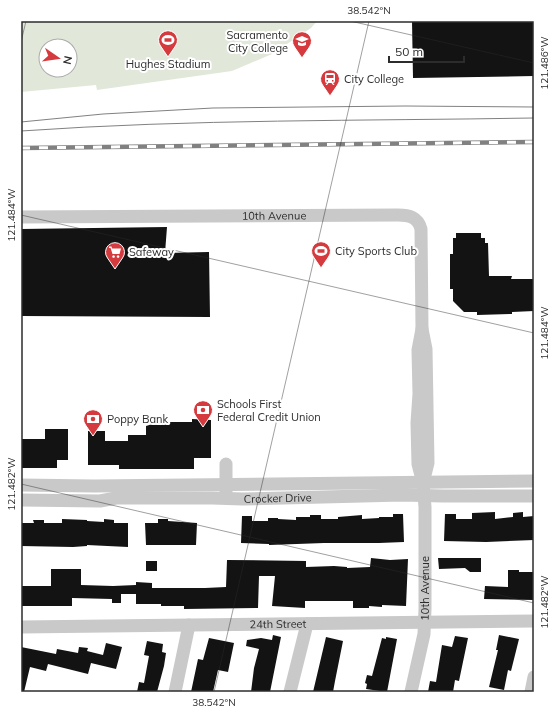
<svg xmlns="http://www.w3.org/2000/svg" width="555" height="713" viewBox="0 0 555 713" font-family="Mulish,sans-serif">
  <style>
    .green { fill: #e1e8da; fill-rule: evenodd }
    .building { fill: #131313 }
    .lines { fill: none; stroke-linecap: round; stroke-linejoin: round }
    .minor { stroke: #c9c9c9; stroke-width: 13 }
    .tram { stroke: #818181; stroke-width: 1 }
    .rail-casing { stroke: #818181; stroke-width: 4.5 }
    .rail { stroke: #fff; stroke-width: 3; stroke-dasharray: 9; stroke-linecap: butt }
    .ticks { fill: none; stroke: #2c2c2c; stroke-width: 1; stroke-opacity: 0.45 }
    .labels { text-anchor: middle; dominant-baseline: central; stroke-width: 4; stroke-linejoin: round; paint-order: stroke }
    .poi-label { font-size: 11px; fill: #2c2c2c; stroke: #fff; text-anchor: start }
    .street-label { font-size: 11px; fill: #2c2c2c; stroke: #fff }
    .neatline { fill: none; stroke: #2c2c2c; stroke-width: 1.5 }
    .ticks-label { font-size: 10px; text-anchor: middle; fill: #2c2c2c }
  </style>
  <rect width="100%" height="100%" fill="#fff"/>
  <!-- green -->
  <path class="green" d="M21,21H317L311,28L272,54L232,71L97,90L96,85L21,92ZM46,46H70V70H46Z"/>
  <!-- building -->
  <g class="building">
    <path d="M412,21H534V76L413,78Z"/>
    <path d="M167,227L165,253L209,252L210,317L21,316V229Z"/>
    <path d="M456,233H481V238H485V243H488L489,276H512L511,279H534V311L512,312V314L477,315V312H464L453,301V289H450V254H453V238H456Z"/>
    <path d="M192,419L211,420V458H194V469H119V465H88V431H105V441H128V435H146V426L159,422H192Z"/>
    <path d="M45,429H68V460H57V468H21V439H45Z"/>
    <path d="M495,512V519L513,517V513L523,512V517L534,516V540L486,542L444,541L445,514H456V519H472V513Z"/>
    <path d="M393,514H403L404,542L379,543H324L269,545V544L241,543L242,516H252V521H268V518H278V519L296,520V517H310V515H321V519H338V517L362,515V519L379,518V517H393Z"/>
    <path d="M62,519L87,520V521L104,522V519L114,520V523H128V547L87,545V546L73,547L21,546V523H34L33,520H44V523H62Z"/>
    <path d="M158,519H168V521L197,523L196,545H146L145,523H158Z"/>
    <path d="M371,558L390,560L408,559L406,606L382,605V607L369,606V608H353V601H305V608L272,606L275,576H259L258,608L184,609V606H161V604H136V594H121V603H112V599L72,598V606H21V586H51V569H81V585L113,586L136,585V582L152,583V588H205L226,587L227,560L306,561V567L334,566L347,567V568L370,567Z"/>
    <path d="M438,558H481V572H470L465,568L439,569Z"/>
    <rect x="146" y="561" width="11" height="10"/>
    <path d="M508,570H519V572H534V600L484,599L485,586L508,587Z"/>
    <path d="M273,635L281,637L270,692H251L254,668L259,649L246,646L247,640L261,638L272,640Z"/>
    <path d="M499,635L519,639L511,671L508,670L504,690L489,687L498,650H496Z"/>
    <path d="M455,636L468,638L459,681L455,680L453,692H428L430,681L436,682L442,645L452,647Z"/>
    <path d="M326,637L343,641L335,681L333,692H313Z"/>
    <path d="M386,637L397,639L387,692L366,689L367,684L365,683L367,675L372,676L382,638L386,639Z"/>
    <path d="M209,638L234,643L228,672L218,670L213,692H191L198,659L203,660Z"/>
    <path d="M147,641L163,644L162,652L166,653L164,666L157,692H137L139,682L144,683L149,656L144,655Z"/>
    <path d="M106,643L122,647L116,669L91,663L88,674L48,664L46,671L30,667L24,692L21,691V647L56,654L57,649L78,653L79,647L88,648L87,651L103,655Z"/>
  </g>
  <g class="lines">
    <!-- minor -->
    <g class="minor">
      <path id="s1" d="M21,217L398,215C409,215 418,217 421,229L422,329"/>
      <path d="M226,464V492"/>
      <path d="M21,485L94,486L534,481"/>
      <path id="s2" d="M21,500L100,501L116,498H212L243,499L402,495L443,496H534"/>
      <path id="s3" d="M21,627L534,621"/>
      <path d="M175,692L189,625"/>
      <path d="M290,692L307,624"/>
      <path id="s4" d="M411,692L424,634L425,609V507L423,483L418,464L417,423L419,394L418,350L422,329L426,349L428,463L423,483"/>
      <path d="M531,692L534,677"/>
    </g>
    <!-- tram -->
    <g class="tram">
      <path d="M21,122L103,114L213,108L405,106L534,107"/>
      <path d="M21,131C192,119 363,121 534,118"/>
    </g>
    <defs>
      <path id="rail" d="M21,148L534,142"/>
    </defs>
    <!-- rail casing -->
    <use href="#rail" class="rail-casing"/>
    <!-- rail -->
    <use href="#rail" class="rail"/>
  </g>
  <!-- ticks -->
  <path class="ticks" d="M350,21L534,63M21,42L26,21M21,215L534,333M21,484L534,603M214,692L369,21"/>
  <!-- icons -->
  <defs>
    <symbol id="stadium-pin" viewBox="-11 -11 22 30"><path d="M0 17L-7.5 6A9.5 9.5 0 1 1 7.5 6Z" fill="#d53b3e" stroke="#fff"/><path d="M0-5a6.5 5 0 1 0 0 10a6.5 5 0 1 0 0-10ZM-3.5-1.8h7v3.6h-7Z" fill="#fff"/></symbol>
    <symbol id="university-pin" viewBox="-11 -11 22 30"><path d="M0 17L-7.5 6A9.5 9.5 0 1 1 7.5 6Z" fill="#d53b3e" stroke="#fff"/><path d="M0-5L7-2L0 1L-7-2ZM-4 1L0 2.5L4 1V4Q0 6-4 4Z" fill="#fff"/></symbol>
    <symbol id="station-pin" viewBox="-11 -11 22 30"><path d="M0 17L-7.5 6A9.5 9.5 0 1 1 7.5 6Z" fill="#d53b3e" stroke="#fff"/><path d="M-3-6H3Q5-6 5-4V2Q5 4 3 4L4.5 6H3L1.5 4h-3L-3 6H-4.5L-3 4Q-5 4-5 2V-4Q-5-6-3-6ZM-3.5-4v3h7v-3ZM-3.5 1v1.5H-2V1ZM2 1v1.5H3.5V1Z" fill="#fff"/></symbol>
    <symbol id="supermarket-pin" viewBox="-11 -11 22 30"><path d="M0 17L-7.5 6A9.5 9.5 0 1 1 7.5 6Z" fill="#d53b3e" stroke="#fff"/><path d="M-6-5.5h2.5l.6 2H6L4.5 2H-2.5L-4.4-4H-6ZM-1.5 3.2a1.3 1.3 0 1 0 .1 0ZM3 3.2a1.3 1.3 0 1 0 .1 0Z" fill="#fff"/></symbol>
    <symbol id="bank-pin" viewBox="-11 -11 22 30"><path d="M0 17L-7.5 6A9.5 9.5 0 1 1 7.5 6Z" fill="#d53b3e" stroke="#fff"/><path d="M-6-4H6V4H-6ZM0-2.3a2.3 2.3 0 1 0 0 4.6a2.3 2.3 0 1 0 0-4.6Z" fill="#fff"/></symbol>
  </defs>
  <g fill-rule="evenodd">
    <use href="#stadium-pin" x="157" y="29" width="22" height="30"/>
    <use href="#university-pin" x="291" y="30" width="22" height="30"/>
    <use href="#station-pin" x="319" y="68" width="22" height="30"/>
    <use href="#stadium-pin" x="310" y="240" width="22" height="30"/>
    <use href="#supermarket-pin" x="104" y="241" width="22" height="30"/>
    <use href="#bank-pin" x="192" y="399" width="22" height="30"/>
    <use href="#bank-pin" x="82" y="408" width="22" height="30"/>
  </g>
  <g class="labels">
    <!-- poi labels -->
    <g class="poi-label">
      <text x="288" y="35" text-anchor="end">Sacramento<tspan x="288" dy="13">City College</tspan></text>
      <text x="168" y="64" text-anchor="middle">Hughes Stadium</text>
      <text x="344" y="79">City College</text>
      <text x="335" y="251">City Sports Club</text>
      <text x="129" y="252">Safeway</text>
      <text x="217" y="404">Schools First<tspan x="217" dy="13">Federal Credit Union</tspan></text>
      <text x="107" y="419">Poppy Bank</text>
    </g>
    <!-- street labels -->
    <g class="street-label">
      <text stroke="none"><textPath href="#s1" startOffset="253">10th Avenue</textPath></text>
      <text stroke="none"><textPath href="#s2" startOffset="257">Crocker Drive</textPath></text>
      <text stroke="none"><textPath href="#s4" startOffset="105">10th Avenue</textPath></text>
      <text stroke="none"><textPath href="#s3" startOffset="257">24th Street</textPath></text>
    </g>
  </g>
  <!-- border -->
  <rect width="555" height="713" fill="none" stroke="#ffffff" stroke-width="44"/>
  <!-- north arrow -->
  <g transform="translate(58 58) rotate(103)"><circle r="19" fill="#ffffff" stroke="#ababab"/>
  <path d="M0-3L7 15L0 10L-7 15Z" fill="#d53b3e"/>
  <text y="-6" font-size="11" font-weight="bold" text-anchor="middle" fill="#2c2c2c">N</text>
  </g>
  <!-- scale -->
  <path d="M389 56v6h75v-6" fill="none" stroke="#2c2c2c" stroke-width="2"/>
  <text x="395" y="56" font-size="12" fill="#2c2c2c" stroke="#ffffff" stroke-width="3" paint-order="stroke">50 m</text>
  <rect x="22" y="22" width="511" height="669" class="neatline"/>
  <g class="ticks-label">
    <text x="369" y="14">38.542°N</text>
    <text transform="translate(544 63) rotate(-90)" y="4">121.486°W</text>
    <text transform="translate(11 215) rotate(-90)" y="4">121.484°W</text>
    <text transform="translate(544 333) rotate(-90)" y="4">121.484°W</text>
    <text transform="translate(11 484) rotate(-90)" y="4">121.482°W</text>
    <text transform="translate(544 602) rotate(-90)" y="4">121.482°W</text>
    <text x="214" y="706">38.542°N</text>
  </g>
</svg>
